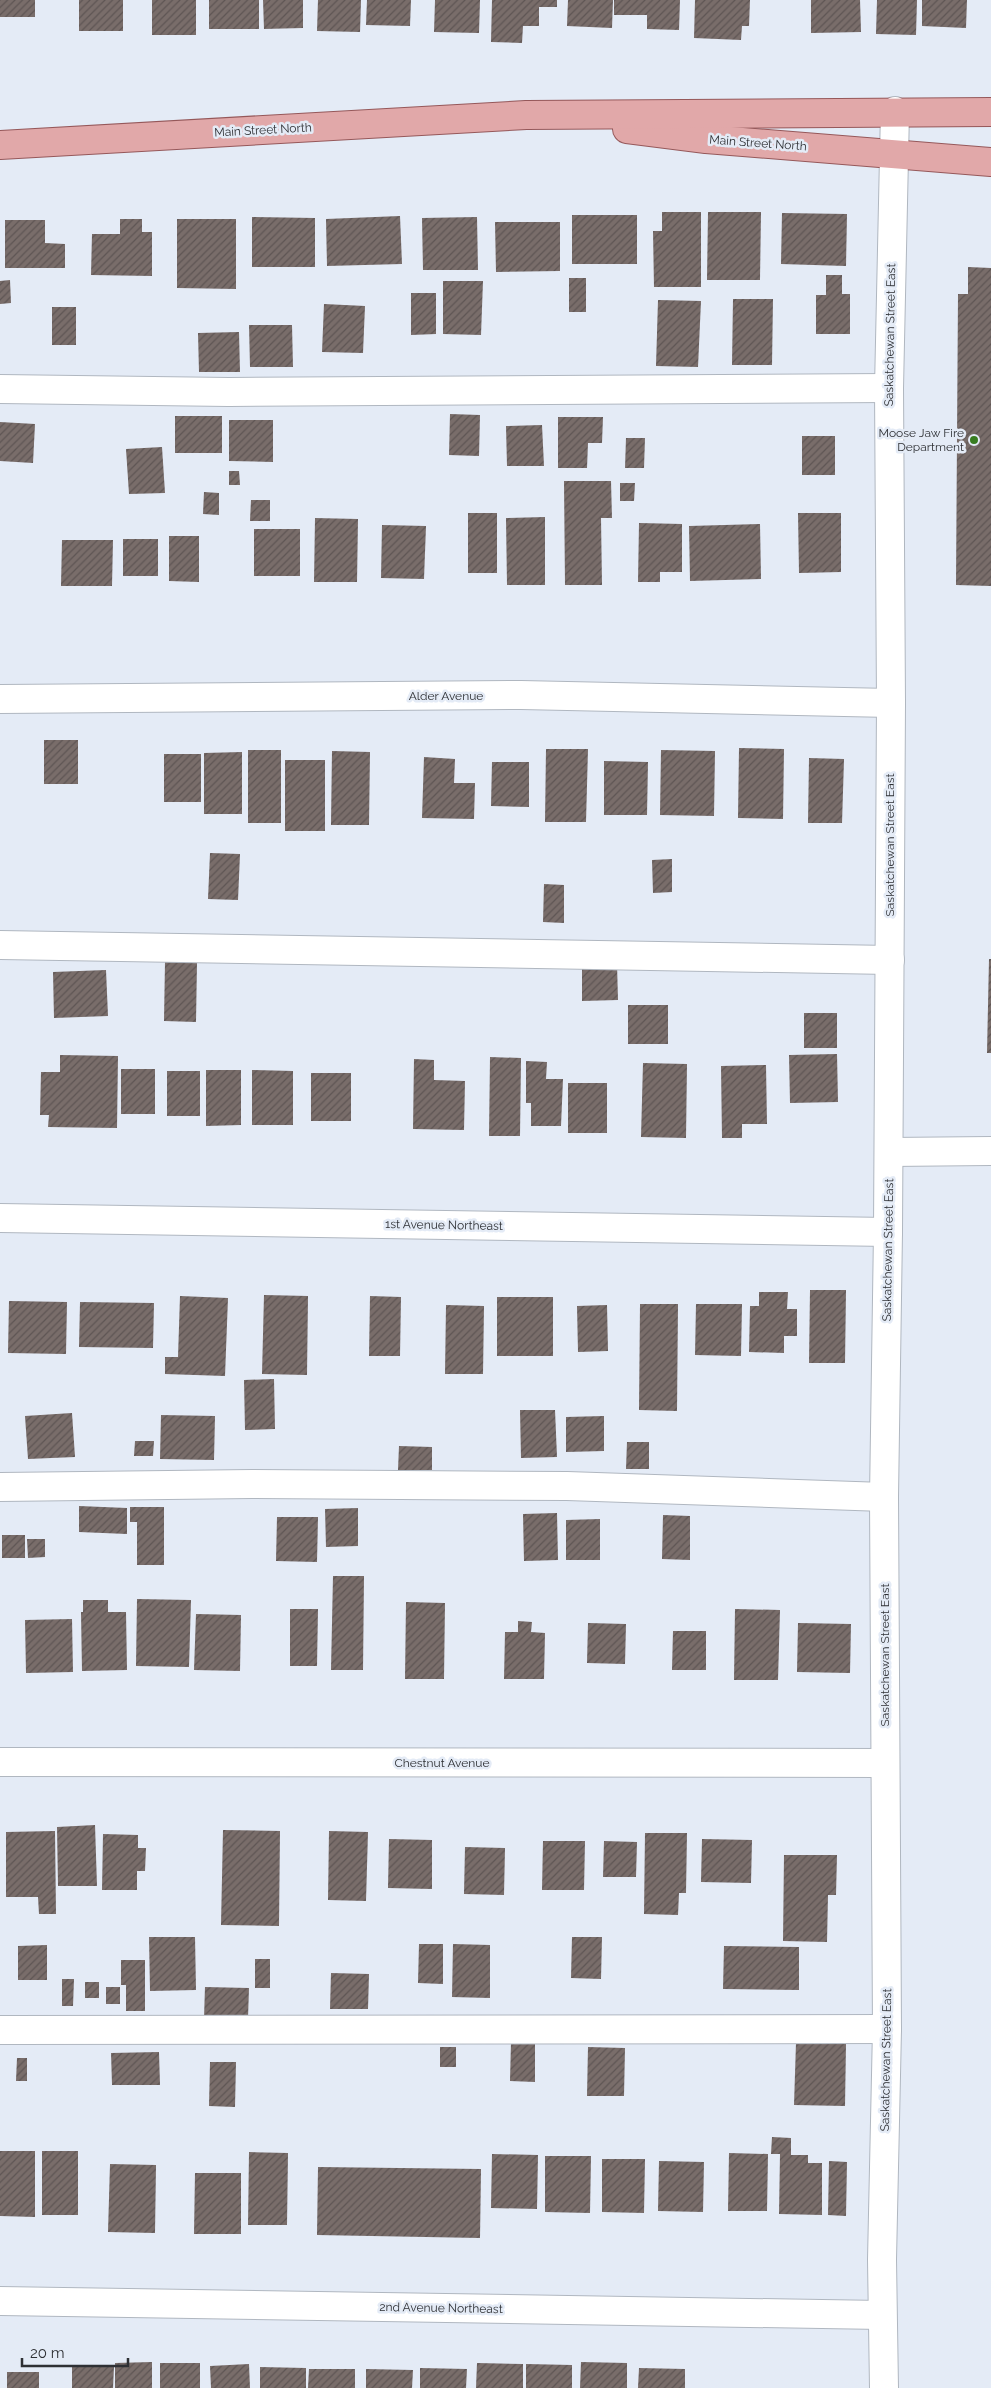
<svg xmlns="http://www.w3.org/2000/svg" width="991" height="2388" viewBox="0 0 991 2388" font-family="Raleway,sans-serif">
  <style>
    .building { fill: url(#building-hatch) }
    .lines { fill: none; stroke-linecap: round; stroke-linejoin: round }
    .minor-casing { stroke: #b0b7c0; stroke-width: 30 }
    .major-casing { stroke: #95585a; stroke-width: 30 }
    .minor { stroke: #fff; stroke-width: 28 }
    .major { stroke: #e1a8a9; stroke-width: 28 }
    .poi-dot { fill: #377c20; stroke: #e4ebf6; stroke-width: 2 }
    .labels { text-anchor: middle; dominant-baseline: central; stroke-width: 5; stroke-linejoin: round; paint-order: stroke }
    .street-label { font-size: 12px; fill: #2e3034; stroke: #e4ebf6 }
    .poi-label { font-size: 12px; fill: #2e3034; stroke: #e4ebf6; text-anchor: end }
  </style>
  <defs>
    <pattern id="building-hatch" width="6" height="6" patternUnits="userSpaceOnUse" patternTransform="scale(1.25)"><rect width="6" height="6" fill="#796d6a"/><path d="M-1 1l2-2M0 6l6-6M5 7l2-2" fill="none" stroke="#5e5554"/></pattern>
  </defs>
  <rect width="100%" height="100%" fill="#e4ebf6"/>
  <!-- building -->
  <g class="building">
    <rect x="0" y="0" width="35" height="17"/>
    <rect x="79" y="0" width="44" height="31"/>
    <rect x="152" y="0" width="44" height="35"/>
    <rect x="209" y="0" width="50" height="29"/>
    <path d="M263,0H303V28L264,29Z"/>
    <path d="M318,0H361L360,32L317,31Z"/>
    <path d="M367,0H411L410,26L366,25Z"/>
    <path d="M435,0H480L479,33L434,32Z"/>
    <path d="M492,0H557V7H539V26H523L522,43L491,42Z"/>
    <path d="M568,0H613L612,28L567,26Z"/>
    <path d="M614,0H680L679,30L647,29V15H614Z"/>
    <path d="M695,0H750L749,26H742L741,40L694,38Z"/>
    <path d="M811,0H860L861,32L811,33Z"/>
    <path d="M877,0H917L916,35L876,34Z"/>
    <path d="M922,0H967L966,28L922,26Z"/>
    <path d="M662,212H701V287H654L653,231H662Z"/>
    <path d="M708,212H761L760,280H707Z"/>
    <path d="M782,213L847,214L846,266L781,264Z"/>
    <rect x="572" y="215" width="65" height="49"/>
    <path d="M400,216L402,264L327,266L326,219Z"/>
    <path d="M252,217L315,218V267H252Z"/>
    <path d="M477,217L478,270H423L422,218Z"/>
    <path d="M120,219H142V232H152V276L91,275L92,234H120Z"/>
    <path d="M177,219H236V289L177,288Z"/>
    <path d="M5,220H45V243L65,244V268H5Z"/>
    <path d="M495,222H560V271L496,272Z"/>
    <path d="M968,267L991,268V586L956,585L958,294H968Z"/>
    <path d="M826,275H842V294H850V334H816V295H826Z"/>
    <rect x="569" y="278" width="17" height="34"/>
    <path d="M10,280L11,303L0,304V281Z"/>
    <path d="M443,281H483L481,335L443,334Z"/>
    <path d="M411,293H436V334L411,335Z"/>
    <path d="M733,299H773L772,365H732Z"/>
    <path d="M658,300L701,301L698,367L656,366Z"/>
    <path d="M324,304L365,306L363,353L322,352Z"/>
    <rect x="52" y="307" width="24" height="38"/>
    <path d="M249,325H292L293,367H250Z"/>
    <path d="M239,332L240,372H199L198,333Z"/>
    <path d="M450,414L480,415L479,456L449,455Z"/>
    <rect x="175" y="416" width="47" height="37"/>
    <path d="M558,417H603L602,443H588L587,468H558Z"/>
    <path d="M229,420H273V462L229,461Z"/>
    <path d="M0,422L35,424L33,463L0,461Z"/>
    <path d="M542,425L544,466H507L506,426Z"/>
    <rect x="802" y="436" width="33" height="39"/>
    <path d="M626,438H645L644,468H625Z"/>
    <path d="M162,447L165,493L129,494L126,449Z"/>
    <path d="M229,471H239L240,485H229Z"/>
    <path d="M564,481H611L612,518H601L602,585H565Z"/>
    <path d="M620,483H635L634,501H620Z"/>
    <path d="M204,492L219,493V515L203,514Z"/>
    <path d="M251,500H270V521H250Z"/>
    <rect x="468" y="513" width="29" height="60"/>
    <path d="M798,513H841V572L799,573Z"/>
    <path d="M545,517V585H507L506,518Z"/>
    <path d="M315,518L358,519L357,582H314Z"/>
    <path d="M639,523L682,524V572H660V582H638Z"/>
    <path d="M760,524L761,579L690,581L689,526Z"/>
    <path d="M382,525L426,526L424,579L381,578Z"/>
    <rect x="254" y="529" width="46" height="47"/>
    <path d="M169,536H199V582L169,581Z"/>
    <rect x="123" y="539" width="35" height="37"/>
    <path d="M62,540H113L112,586H61Z"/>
    <rect x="44" y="740" width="34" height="44"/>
    <path d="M739,748L784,749L783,819L738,818Z"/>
    <path d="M546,749H588L586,822H545Z"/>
    <rect x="248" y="750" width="33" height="73"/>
    <path d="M661,750L715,751L714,816L660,815Z"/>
    <path d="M332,751L370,752L369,825H331Z"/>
    <path d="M242,752V814H204V753Z"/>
    <rect x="164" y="754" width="37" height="48"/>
    <path d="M424,757L455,759L454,783H475L474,819L422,818Z"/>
    <path d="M809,758L844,759L842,823H808Z"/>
    <rect x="285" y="760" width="40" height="71"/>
    <path d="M604,761L648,762L647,815H604Z"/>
    <path d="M492,762H529V807L491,806Z"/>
    <path d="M210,853L240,854L238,900L208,899Z"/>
    <path d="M672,859V892L653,893L652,860Z"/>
    <path d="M544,884L564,885V923L543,922Z"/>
    <path d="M989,959H991V1053H987Z"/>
    <path d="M165,962L197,963L196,1022L164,1021Z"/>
    <path d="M582,964H617L618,1000L582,1001Z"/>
    <path d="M106,970L108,1016L54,1018L53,972Z"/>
    <rect x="628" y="1005" width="40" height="39"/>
    <rect x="804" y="1013" width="33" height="35"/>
    <path d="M837,1054L838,1102L790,1103L789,1055Z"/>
    <path d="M60,1055L118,1056L117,1128L48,1127L49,1115H40L41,1072H60Z"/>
    <path d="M490,1057L521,1058L520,1136H489Z"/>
    <path d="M414,1059L434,1060V1080L465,1081L464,1130L413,1129Z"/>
    <path d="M526,1061L547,1062L546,1079H563L561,1126H531V1103H526Z"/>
    <path d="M643,1063L687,1064L686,1138L641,1137Z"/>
    <path d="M766,1065L767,1124H742V1138H722L721,1066Z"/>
    <rect x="121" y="1069" width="34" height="45"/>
    <path d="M206,1070H241V1125L206,1126Z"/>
    <path d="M252,1070L293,1071V1125H252Z"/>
    <rect x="167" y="1071" width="33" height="45"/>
    <rect x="311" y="1073" width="40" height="48"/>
    <rect x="568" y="1083" width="39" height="50"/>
    <path d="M810,1290H846L845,1363H809Z"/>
    <path d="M759,1292H788L787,1309H797V1336H784V1353L749,1352L750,1306H759Z"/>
    <path d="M264,1295L308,1296L307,1375L262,1374Z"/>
    <path d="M180,1296L228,1298L225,1376L165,1374V1357H178Z"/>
    <path d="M370,1296L401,1297L400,1356H369Z"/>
    <rect x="497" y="1297" width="56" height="59"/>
    <path d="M9,1301L67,1302L66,1354L8,1353Z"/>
    <path d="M80,1302L154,1303L153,1348L79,1347Z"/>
    <path d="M640,1304H678L677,1411L639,1410Z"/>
    <path d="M696,1304H742L741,1356L695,1355Z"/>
    <path d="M446,1305L484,1306L483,1374H445Z"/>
    <path d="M607,1305L608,1351L578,1352L577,1306Z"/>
    <path d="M274,1379L275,1429L245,1430L244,1380Z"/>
    <path d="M520,1410H555L557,1457L521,1458Z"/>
    <path d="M72,1413L75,1457L28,1459L25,1416Z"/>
    <path d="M161,1415L215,1416L214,1460L160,1459Z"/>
    <path d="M604,1416V1451L566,1452V1417Z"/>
    <path d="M135,1441H154L153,1456H134Z"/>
    <path d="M627,1442H649V1469H626Z"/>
    <path d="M399,1446L432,1447V1470H398Z"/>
    <path d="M79,1506L127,1508V1534L79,1532Z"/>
    <path d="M130,1507H164V1565H137V1522H130Z"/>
    <path d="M358,1508V1546L326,1547L325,1509Z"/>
    <path d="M557,1513L558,1560L524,1561L523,1514Z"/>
    <path d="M663,1515L690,1516V1560L662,1559Z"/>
    <path d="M277,1517H318L317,1562L276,1561Z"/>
    <path d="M600,1519V1560H566V1520Z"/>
    <rect x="2" y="1535" width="23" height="23"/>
    <path d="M27,1539H45V1557L28,1558Z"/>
    <path d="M333,1576H364L363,1670H331Z"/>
    <path d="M137,1599L191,1600L189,1667L136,1666Z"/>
    <path d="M83,1600H108V1612H126L127,1670L82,1671L81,1612H83Z"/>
    <path d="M406,1602L445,1603L444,1679H405Z"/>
    <path d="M290,1609H318L317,1666H290Z"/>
    <path d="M735,1609L780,1610L778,1680H734Z"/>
    <path d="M196,1614L241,1615L240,1671L194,1670Z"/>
    <path d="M72,1619L73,1672L26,1673L25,1620Z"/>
    <path d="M518,1621L532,1622L531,1632L545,1633L544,1679H504L505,1632H518Z"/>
    <path d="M588,1623L626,1624L625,1664L587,1663Z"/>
    <path d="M798,1623L851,1624L850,1673L797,1672Z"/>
    <path d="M673,1631H706V1670H672Z"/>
    <path d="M95,1825L97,1886H58L57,1827Z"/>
    <path d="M223,1830L280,1831L279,1926L221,1925Z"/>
    <path d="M55,1831L56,1914H39L38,1897H6V1832Z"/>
    <path d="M329,1831L368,1832L366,1901L328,1900Z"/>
    <path d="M645,1833H687L686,1893H679L678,1915L644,1914Z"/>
    <path d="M103,1834L138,1835V1848H146L145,1871H137V1890H102Z"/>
    <path d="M389,1839L432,1840V1889L388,1888Z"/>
    <path d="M702,1839L752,1840L751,1883L701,1882Z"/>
    <path d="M543,1841H585L584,1890H542Z"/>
    <path d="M604,1841L637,1842L636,1877H603Z"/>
    <path d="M465,1847L505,1848L504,1895L464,1894Z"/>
    <path d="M784,1855H837L836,1895H828L827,1942L783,1941Z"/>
    <path d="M149,1937H195L196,1990L150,1991Z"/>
    <path d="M572,1937H602L601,1979L571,1978Z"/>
    <path d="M419,1944H443V1984L418,1983Z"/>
    <path d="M453,1944L490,1945V1998L452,1997Z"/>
    <path d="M47,1945V1980H18V1946Z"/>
    <path d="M724,1946L799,1947V1990L723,1989Z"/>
    <rect x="255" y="1959" width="15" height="29"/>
    <path d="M121,1960H145V2011H126V1985H121Z"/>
    <path d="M331,1973L369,1974L368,2009H330Z"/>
    <path d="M62,1979H74L73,2006H62Z"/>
    <rect x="85" y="1982" width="14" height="16"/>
    <rect x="106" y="1987" width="14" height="17"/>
    <path d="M205,1987L249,1988L248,2018H204Z"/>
    <path d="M511,2042L535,2043V2082L510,2081Z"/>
    <path d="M796,2043L846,2044L845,2106L794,2105Z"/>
    <rect x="440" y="2047" width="16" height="20"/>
    <path d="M588,2047L625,2048L624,2096H587Z"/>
    <path d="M159,2052L160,2085H112L111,2053Z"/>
    <path d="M17,2058H27V2081H16Z"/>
    <path d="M210,2062H236L235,2107L209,2106Z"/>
    <path d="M772,2137L791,2138V2155H808V2163H822V2215L779,2214L780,2154H771Z"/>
    <path d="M0,2151H35V2217L0,2216Z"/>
    <rect x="42" y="2151" width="36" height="64"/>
    <path d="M249,2152L288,2153L287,2225H248Z"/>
    <path d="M729,2153L768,2154L767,2211H728Z"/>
    <path d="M492,2154L538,2155L537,2209L491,2208Z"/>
    <path d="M545,2156H591L590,2213L545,2212Z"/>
    <path d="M602,2159H645L644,2213L602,2212Z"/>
    <path d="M659,2161L704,2162L703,2212L658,2211Z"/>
    <path d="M829,2161L847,2162L846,2216L828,2215Z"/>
    <path d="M110,2164L156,2165L155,2233L108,2232Z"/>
    <path d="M318,2167L481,2169L480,2238L317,2235Z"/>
    <path d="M195,2173H241V2234H194Z"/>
    <path d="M152,2362V2388H115V2363Z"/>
    <path d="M581,2362L627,2363V2388H580Z"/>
    <rect x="160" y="2363" width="40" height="25"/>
    <path d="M477,2363L523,2364V2388H476Z"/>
    <path d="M249,2364L250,2388H211L210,2366Z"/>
    <path d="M526,2364L572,2365V2388H526Z"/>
    <path d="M72,2366L114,2367L113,2388H72Z"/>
    <path d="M260,2367L306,2368V2388H260Z"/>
    <path d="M420,2368L467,2369L466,2388H420Z"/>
    <path d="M639,2368L685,2369V2388H638Z"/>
    <path d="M309,2369H355V2388H308Z"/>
    <path d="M366,2369L413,2370L412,2388H366Z"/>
    <rect x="7" y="2372" width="32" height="16"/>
  </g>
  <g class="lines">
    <defs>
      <g id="minor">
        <path d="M0,389L229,392L889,388"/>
        <path d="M0,699L521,695L891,703"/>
        <path d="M0,945L890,960"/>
        <path d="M889,1152L991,1151"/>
        <path d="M0,1218L888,1232"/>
        <path d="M0,1487L252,1484L567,1486L884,1497"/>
        <path d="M0,1762L884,1763"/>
        <path d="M0,2030L887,2029"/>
        <path d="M0,2301L882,2315"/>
        <path d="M884,2388L882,2260L887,2029L884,1497L888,1232L891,703L889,388L895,111"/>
      </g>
      <g id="major">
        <path d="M627,129L706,139L991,162"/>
        <path d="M0,145L526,115L991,112"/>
      </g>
    </defs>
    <!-- minor casing -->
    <use href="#minor" class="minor-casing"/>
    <!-- major casing -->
    <use href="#major" class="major-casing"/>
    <!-- minor -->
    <use href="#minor" class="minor"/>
    <!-- major -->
    <use href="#major" class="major"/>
  </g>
  <!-- markers -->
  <circle class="poi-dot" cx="974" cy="440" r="5"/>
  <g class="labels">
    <!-- street labels -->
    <g class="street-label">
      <text transform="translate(263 130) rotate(-3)">Main Street North</text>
      <text transform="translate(758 143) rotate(4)">Main Street North</text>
      <text transform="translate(890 335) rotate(-89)">Saskatchewan Street East</text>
      <text x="446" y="696">Alder Avenue</text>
      <text transform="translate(890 845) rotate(-90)">Saskatchewan Street East</text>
      <text transform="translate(444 1225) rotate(1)">1st Avenue Northeast</text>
      <text transform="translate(888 1250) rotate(-89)">Saskatchewan Street East</text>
      <text transform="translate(885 1655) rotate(-90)">Saskatchewan Street East</text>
      <text x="442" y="1763">Chestnut Avenue</text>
      <text transform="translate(886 2060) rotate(-89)">Saskatchewan Street East</text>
      <text transform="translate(441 2308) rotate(1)">2nd Avenue Northeast</text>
    </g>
    <!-- poi labels -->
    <g class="poi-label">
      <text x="964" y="433">Moose Jaw Fire<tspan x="964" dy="14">Department</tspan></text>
    </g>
  </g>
  <!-- scale -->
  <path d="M22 2358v8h106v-8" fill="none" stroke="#2e3034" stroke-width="2.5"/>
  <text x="30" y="2358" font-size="15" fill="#2e3034" stroke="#e4ebf6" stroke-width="4" paint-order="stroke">20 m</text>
</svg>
